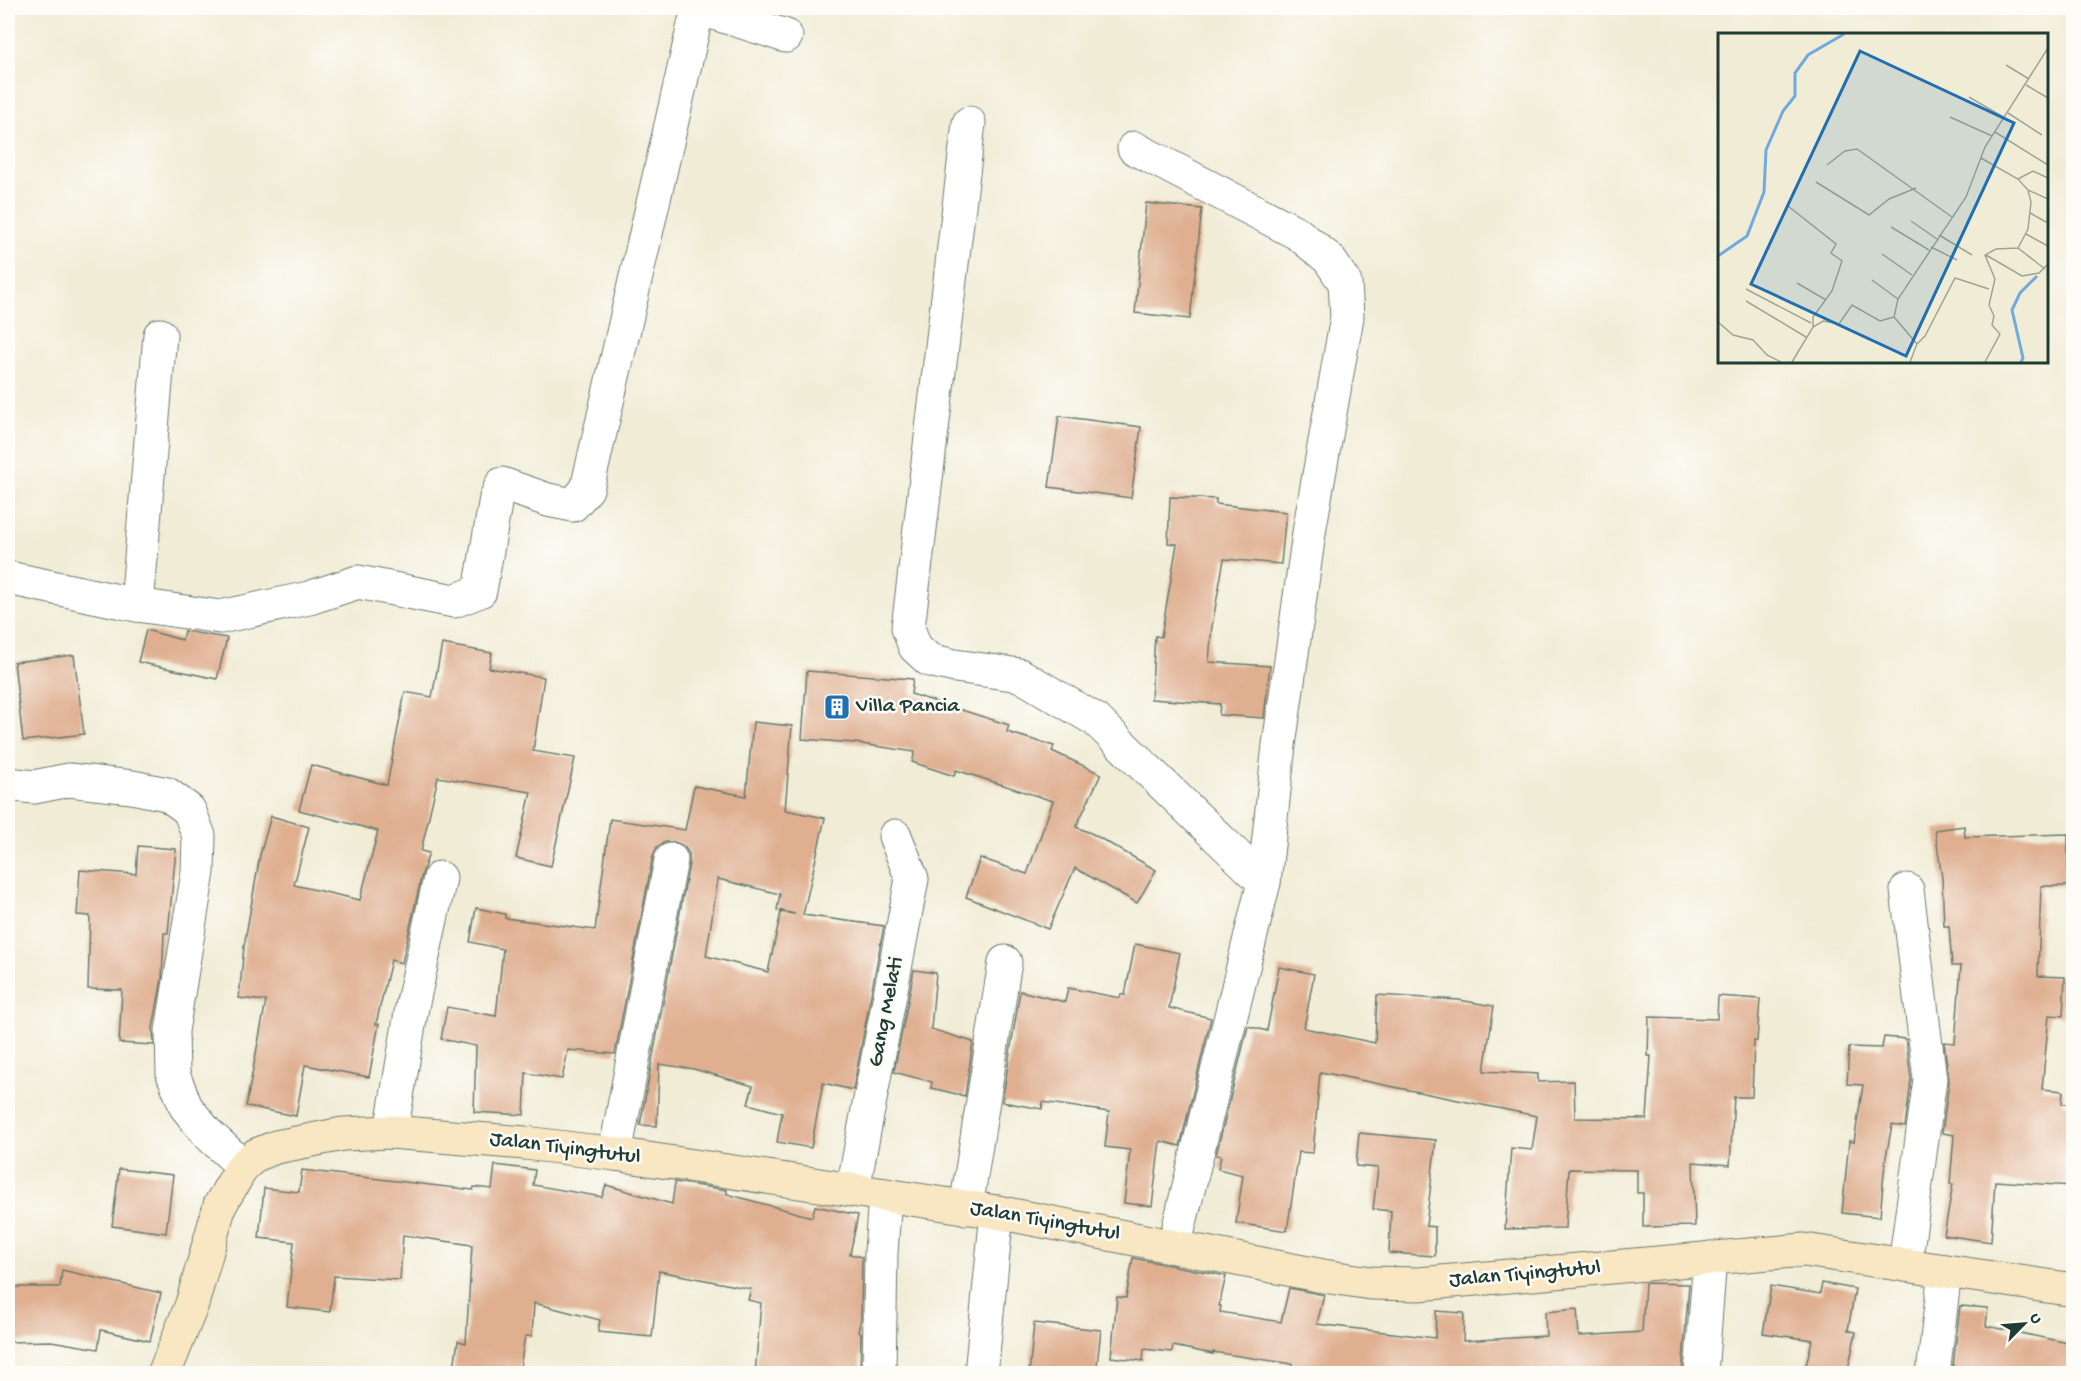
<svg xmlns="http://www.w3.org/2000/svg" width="2081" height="1381" viewBox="0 0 2081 1381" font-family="'Gochi Hand',sans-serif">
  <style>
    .building { fill: #dfaf90; fill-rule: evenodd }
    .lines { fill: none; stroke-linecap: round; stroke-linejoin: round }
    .street-casing { stroke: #687a6d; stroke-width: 35 }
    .secondary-casing { stroke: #687a6d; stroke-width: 35 }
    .street { stroke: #fff; stroke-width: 33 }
    .secondary { stroke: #f9e7c3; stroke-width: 33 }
    .labels { text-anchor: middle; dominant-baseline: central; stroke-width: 5; stroke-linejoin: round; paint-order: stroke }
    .poi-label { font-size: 22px; fill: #1f3d34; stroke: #fdfcf7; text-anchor: start }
    .street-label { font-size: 22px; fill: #1f3d34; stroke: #fdfcf7 }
    .inset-river { fill: none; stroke: #71aae1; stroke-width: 3 }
    .inset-road { fill: none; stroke: #9da695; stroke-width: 1.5 }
    .view { fill: #1f6fb2; fill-opacity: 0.15; stroke: #1f6fb2; stroke-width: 3 }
    .inset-edge { fill: none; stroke: #1f3d34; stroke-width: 3 }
  </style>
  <rect width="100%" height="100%" fill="#fdfcf7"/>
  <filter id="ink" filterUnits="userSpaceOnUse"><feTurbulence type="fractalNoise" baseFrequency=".0167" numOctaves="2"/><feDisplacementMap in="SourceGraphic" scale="12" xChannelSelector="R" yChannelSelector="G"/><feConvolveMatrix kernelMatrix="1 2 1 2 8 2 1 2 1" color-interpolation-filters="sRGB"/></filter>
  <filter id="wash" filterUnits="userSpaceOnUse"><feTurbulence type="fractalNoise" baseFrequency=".008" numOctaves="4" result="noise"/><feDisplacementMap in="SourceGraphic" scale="24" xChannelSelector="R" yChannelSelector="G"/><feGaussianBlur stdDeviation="1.35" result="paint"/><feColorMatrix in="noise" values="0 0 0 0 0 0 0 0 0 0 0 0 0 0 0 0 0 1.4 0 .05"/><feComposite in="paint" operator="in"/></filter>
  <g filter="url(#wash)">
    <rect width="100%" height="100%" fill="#f1ecd6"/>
    <g id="blocks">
      <!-- building -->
      <g class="building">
        <path d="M1146,203L1202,209L1190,319L1135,313Z"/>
        <path d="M1059,416L1141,427L1131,498L1049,487Z"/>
        <path d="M1170,497L1216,499V504L1286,512L1281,564L1224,559L1212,626L1209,662L1270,666L1264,718L1219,715L1220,704L1151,699L1155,636L1161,637L1177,544L1168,543Z"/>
        <path d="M146,630L182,640L184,631L227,638L217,679L138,662Z"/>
        <path d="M442,644L492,653L489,668L544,677L533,751L575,758L551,866L516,858L531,792L438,777L421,851L429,853L422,874L402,963L391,960L376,1024H379L369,1077L305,1065L296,1116L246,1106L266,1001L239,998L244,946L260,855L271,816L309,827L294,885L360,900L378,831L299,810L311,765L387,785L405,692L432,697Z"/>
        <path d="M74,655L84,734L23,741L14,662Z"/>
        <path d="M807,671L913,679L911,694L1009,725L1007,732L1054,746L1052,751L1101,774L1076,827L1091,833L1156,870L1137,903L1075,868L1048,929L966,897L980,858L1027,874L1053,801L956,770L954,776L912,762L915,752L855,743L802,739Z"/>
        <path d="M753,722L792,726L785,810L825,818L803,915L884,926L853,1090L823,1083L811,1148L777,1142L782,1113L748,1104L753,1086L694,1069L659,1064L657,1126L640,1125L689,864V854L684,846L674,842H665L657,847L653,856L615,1054L568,1050L562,1079L526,1073L524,1115L474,1112L476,1046L441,1039L447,1007L496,1016L503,949L470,942L476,908L505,914V918L595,930L610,819L685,830L694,786L746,796ZM718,879L780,894L777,910L795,914L781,912L768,972L706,956Z"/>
        <path d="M1964,826L1965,837L2068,834V886H2041L2038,976L2065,977L2063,1016L2049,1015L2042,1089L2063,1091L2062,1104H2073V1186L1995,1181L1991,1242L1944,1235L1953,1184H1950L1954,1135L1942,1133L1949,1081L1944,1042L1955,1043L1961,966H1952L1949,926H1944L1942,878L1935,830Z"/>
        <path d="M138,846L176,849L168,933H164L162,979L153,1028L154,1045L119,1043L122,990L88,989L90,916L77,915L80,870L136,874Z"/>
        <path d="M1135,944L1180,953L1169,1008L1211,1018L1180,1146L1160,1141L1152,1206L1124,1203L1130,1150L1105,1147L1109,1112L1043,1102L1042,1109L1002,1102L1020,991L1065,1002L1068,988L1120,998L1121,994L1125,995Z"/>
        <path d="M1279,967L1314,974L1304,1028L1375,1043L1377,995L1459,1000L1494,1006L1484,1071L1538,1074V1082L1574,1081L1575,1118L1647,1119L1651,1056H1648L1649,1017L1717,1019L1718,996L1760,999L1757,1041H1754L1752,1097H1734L1730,1165L1693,1162L1695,1226L1643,1227V1193H1637V1170L1569,1169L1565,1228L1505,1229L1511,1148L1532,1150L1537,1116L1320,1072L1313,1153L1299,1152L1287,1231L1236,1223L1243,1175L1218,1169L1221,1156L1216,1155L1248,1026L1267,1031Z"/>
        <path d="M914,970L936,973L931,1029L973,1042L965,1096L931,1088L932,1082L894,1072Z"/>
        <path d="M1884,1037L1906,1039L1911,1079L1905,1127L1892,1125L1885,1162L1880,1217L1842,1213L1849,1141L1854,1142L1863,1085L1847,1084L1849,1047L1882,1048Z"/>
        <path d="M1359,1133L1436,1140L1426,1226L1435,1227V1256L1389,1253L1391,1211L1373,1209L1378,1168L1356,1166Z"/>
        <path d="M495,1165L535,1170L533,1185L602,1197L606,1185L672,1204L675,1182L727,1190V1194L812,1217L815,1206L858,1215L850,1254L862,1257L861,1319L858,1332L861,1333L860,1374H755L761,1303L748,1300L751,1289L659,1271L652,1337L598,1332L600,1320L534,1303L532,1336H525L519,1374H453L458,1341L466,1343L472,1245L403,1235L400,1280L334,1276L330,1312L287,1307L294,1242L259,1238L264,1188L299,1192L302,1170L473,1190L474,1187L492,1189Z"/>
        <path d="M119,1169L173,1175L166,1233L112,1226Z"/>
        <path d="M1133,1258L1226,1276L1219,1306H1221L1220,1312L1281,1322L1289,1288L1324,1295L1317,1324L1435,1338L1436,1311L1464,1313L1463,1341L1546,1336L1545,1312L1577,1309L1579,1336L1642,1332L1645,1283L1689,1284L1682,1374H1291L1292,1364L1213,1352V1354L1173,1346L1172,1352L1144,1349L1143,1361L1111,1357L1117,1297L1126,1298Z"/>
        <path d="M62,1270L161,1293L150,1341L101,1330L98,1349L51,1341L8,1342V1287H60Z"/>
        <path d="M1822,1283L1855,1289L1848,1330L1856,1332L1847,1374H1804L1812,1340L1763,1333L1771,1286L1820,1294Z"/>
        <path d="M1960,1306L1988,1308L1986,1326L2073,1344V1374H1952Z"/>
        <path d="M1034,1323L1101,1330L1096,1374H1029Z"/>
      </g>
    </g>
  </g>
  <g filter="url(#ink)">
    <use href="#blocks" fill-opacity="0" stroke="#687a6d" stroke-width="1.5"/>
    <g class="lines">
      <defs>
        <g id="street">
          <path d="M698,8L786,36"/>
          <path d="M969,123L908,628L915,647L929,660L955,666L1020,675L1096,720L1264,882"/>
          <path d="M1134,148L1297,233L1329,259L1345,283L1347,317L1310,526L1279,745L1264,882L1174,1247"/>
          <path d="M8,578L137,605L220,617L309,598L358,582L454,601L480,591L496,498L502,484L548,500L573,505L587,489L698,8"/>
          <path d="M137,605L160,335"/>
          <path d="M8,784L34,787L69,780L132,787L167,794L189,810L199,836L198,872L172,1031L173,1074L186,1107L207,1133L243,1166"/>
          <path d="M391,1132L412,1007L440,878"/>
          <path d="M615,1154L671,860"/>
          <path d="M853,1189L912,879L895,836"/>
          <path d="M966,1208L1005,962"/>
          <path d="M1905,1265L1930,1079L1907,890"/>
          <path d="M879,1374L881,1253L885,1195"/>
          <path d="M981,1374L997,1212"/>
          <path d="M1701,1374L1710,1258"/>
          <path d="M1933,1374L1945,1271"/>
        </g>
        <path id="secondary" d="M164,1374L192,1304L220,1205L243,1166L256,1155L276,1147L343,1134L391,1132L525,1143L615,1154L997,1212L1323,1276L1371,1283L1419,1284L1804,1250L2074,1290"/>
      </defs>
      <!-- street casing -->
      <use href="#street" class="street-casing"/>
      <!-- secondary casing -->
      <use href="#secondary" class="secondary-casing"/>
      <!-- street -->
      <use href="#street" class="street"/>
      <!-- secondary -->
      <use href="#secondary" class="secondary"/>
    </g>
  </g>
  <!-- icons -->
  <defs>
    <symbol id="building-square" viewBox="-11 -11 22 22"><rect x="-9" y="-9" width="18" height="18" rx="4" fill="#1f6fb2" stroke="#fdfcf7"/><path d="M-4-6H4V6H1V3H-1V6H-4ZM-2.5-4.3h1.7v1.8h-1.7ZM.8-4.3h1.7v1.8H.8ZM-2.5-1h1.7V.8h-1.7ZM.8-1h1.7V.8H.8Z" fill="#fff"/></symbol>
  </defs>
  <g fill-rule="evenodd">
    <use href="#building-square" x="822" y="692" width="30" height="30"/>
  </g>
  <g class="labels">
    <!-- poi labels -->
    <g class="poi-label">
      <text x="856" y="707">Villa Pancia</text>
    </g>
    <!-- street labels -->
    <g class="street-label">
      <text transform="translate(887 1012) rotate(-79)">Gang Melati</text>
      <text transform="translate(565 1149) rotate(7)">Jalan Tiyingtutul</text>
      <text transform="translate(1045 1222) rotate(10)">Jalan Tiyingtutul</text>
      <text transform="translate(1525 1275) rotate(-5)">Jalan Tiyingtutul</text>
    </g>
  </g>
  <!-- overview -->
  <g transform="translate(1718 33)">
    <rect width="330" height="330" fill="#f1ecd6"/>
    <path class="inset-river" d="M0,223L29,203L46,159L48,117L65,78L77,63V40L90,22L126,1M303,329L305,325L294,277L302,260L319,243"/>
    <path class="inset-road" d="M288,32L311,46M308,52L330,65M251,64L287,85M290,80L324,102M232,84L274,103M277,99L330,132M263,125L300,146L310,157L313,169L310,196L300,215L278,216L267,222L277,246L271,272L276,283L274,292L282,301L267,329M109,132L127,118L139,116L234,184M300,146L315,138L330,145M98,149L151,182L171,166L198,155M310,157L330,166M70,173L118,211L113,220L124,228L114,258L95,284V294M312,180L330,190M193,188L219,206M173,194L211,217M308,201L330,213M221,202L254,222M213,214L239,227M300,215L327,236M164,221L194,242M268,222L304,243L321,240L330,231M154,247L180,266M79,250L108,267M28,256L93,290M28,268L88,304M0,289L15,302L35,307L49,322L63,329M199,311L207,303L237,245L271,256M74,329L95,294L105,288L121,291L134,272L162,288L176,284M192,329L199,311L176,284L180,266L248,164L267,114L330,15"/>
    <path class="view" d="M142,18L296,90L188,323L33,251Z"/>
    <rect width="330" height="330" class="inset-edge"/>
  </g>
  <!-- margin -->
  <rect width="2081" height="1381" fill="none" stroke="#fdfcf7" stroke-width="30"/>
  <!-- north arrow -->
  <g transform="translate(2024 1324) rotate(65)" stroke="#fdfcf7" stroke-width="4.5" paint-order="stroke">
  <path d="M0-4.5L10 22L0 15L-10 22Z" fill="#1f3d34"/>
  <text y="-9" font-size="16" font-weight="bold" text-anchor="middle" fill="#1f3d34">U</text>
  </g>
</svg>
